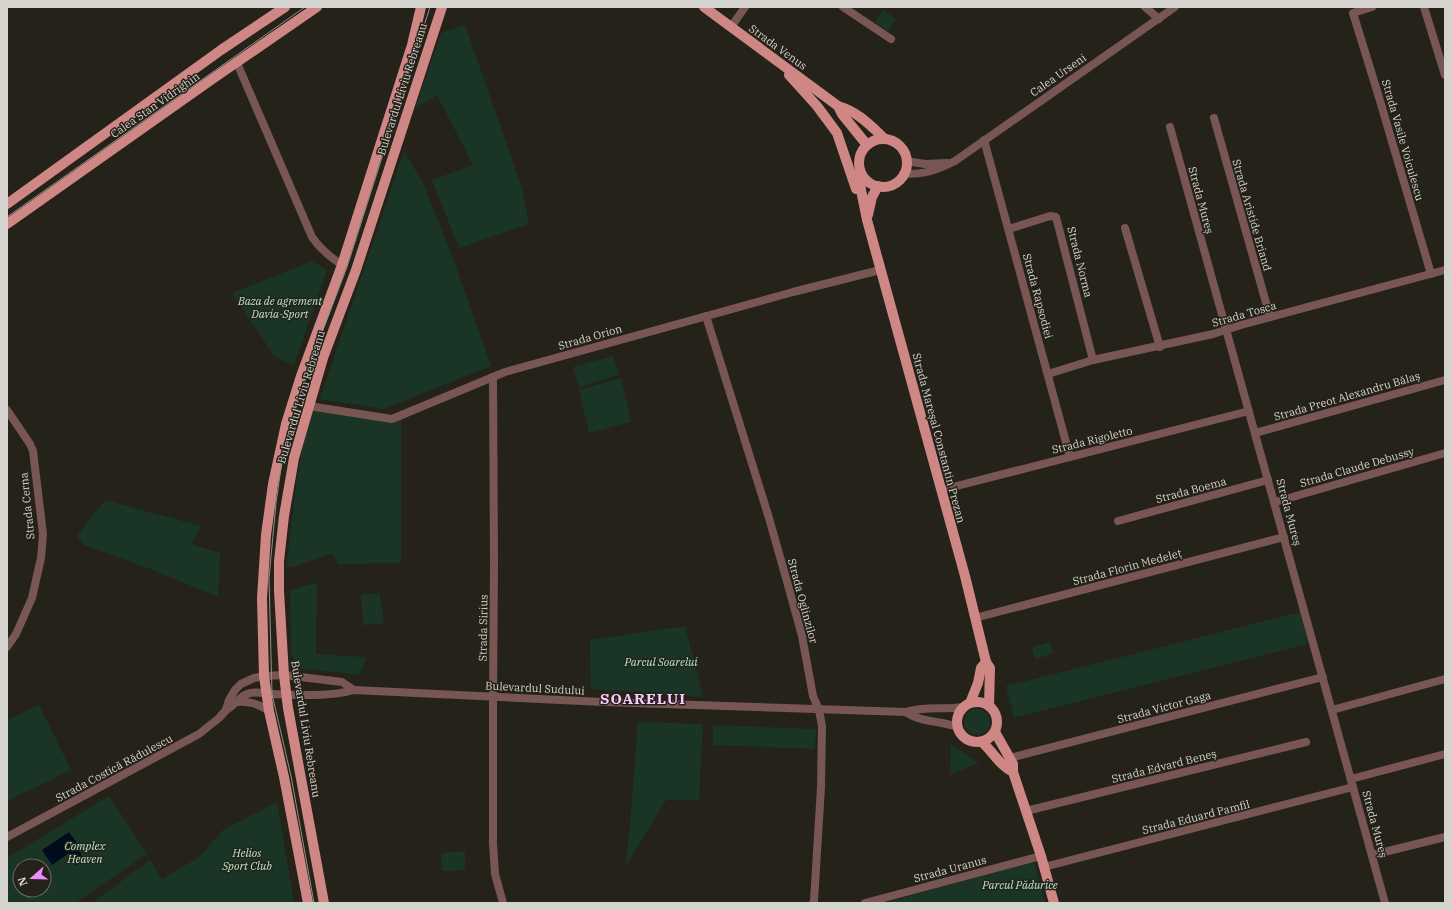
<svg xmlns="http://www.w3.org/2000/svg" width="1452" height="910" viewBox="0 0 1452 910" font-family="'IBM Plex Serif',serif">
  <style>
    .green { fill: #1a3526; fill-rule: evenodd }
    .water { fill: #000b1c }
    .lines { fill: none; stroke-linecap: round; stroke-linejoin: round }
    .minor { stroke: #785654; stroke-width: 8 }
    .major { stroke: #ce8785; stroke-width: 10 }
    .tram { stroke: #93908a; stroke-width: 1 }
    .labels { text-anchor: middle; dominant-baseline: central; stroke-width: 3; stroke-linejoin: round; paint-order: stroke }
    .street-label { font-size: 11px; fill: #d5d3ce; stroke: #25221a }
    .park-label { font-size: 11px; font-style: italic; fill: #b3ebca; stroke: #25221a }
    .district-label { font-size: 15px; font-weight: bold; letter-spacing: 1px; fill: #f6ccfd; stroke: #25221a }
  </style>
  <rect width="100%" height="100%" fill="#25221a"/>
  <!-- green -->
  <g class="green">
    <path d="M883,10L896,19L888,31L875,22Z"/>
    <path d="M465,25L522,188L529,224L459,248L432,180L473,165L437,95L415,109L441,33Z"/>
    <path d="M404,151L423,183L450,250L491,366L384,409L320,399Z"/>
    <path d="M312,261L327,270L294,365L275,357L232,293Z"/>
    <path d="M613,356L619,375L579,387L573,367Z"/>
    <path d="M621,378L631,422L589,433L579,390Z"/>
    <path d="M309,406L401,416V563L338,564L333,553L299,565L286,568L296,485Z"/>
    <path d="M105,500L201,526L191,544L220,553L218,597L153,570L84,545L77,536Z"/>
    <path d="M317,583L316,654L366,657L360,675L298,668L291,654L290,590Z"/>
    <path d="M380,593L384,624L363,625L361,595Z"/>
    <path d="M1301,612L1308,644L1014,718L1006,686Z"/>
    <path d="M685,626L703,697L591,689L590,640Z"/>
    <path d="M1050,642L1053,654L1035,659L1032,647Z"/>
    <path d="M39,705L71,770L7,801V720Z"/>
    <circle cx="977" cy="722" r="13"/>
    <path d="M638,722L703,724L699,800H666L625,868L630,826Z"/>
    <path d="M713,725L816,729L815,749L713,745Z"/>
    <path d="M951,744L979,763L950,775Z"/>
    <path d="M109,796L147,854L75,903H7V858ZM20,866H44V890H20Z"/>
    <path d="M277,802L294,903H98L96,900L150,860L162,879L199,857L223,830Z"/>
    <path d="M465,851V870L442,871L441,853Z"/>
    <path d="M1034,862L1045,903H884Z"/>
  </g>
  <!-- water -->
  <path class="water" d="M69,832L79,846L75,849L81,853V861L76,865L70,861L68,854L52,865L42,850Z"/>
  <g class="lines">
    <!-- minor -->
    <g class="minor">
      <path d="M843,7L891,39"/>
      <path d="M1145,7L1159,19"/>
      <path d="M1372,7L1353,13L1378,94L1431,274"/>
      <path d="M1424,7L1445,75"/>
      <path d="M731,27L745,7"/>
      <path d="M237,63L312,237C320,249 330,257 342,265"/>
      <path d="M1214,118L1270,317"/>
      <path d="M1170,127C1240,386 1315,644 1385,903"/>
      <path d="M984,140L1070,457"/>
      <path d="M906,161L925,164L947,163"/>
      <path d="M903,174C926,174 935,171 955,161L1175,7"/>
      <path d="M1125,228L1160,347"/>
      <path d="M1009,229L1050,216L1056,217L1093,360"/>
      <path d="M706,316L769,518L786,578L802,636L813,696L819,710L822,726L821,787L814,901L813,903"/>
      <path d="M1048,374L1093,360L1213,334L1241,325L1445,270"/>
      <path d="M493,377L494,564L493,697V843L495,874L503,903"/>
      <path d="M309,406L392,419L505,372L793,292L880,270"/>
      <path d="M7,410L30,444L33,451L43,534L41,558L32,598L16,634L7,647"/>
      <path d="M1255,433L1445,380"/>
      <path d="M941,490L1249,411"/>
      <path d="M1275,502L1445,453"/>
      <path d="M1118,521L1268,480"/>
      <path d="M975,618L1284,537"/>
      <path d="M237,702C250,701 258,704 269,711"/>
      <path d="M226,710C235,705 239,697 247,694C256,690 263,694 272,694C296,695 331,697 354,690L603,702L906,712C924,706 945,710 963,707"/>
      <path d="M1332,710L1445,679"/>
      <path d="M906,712C919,722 942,721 957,727"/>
      <path d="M1010,758L1323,677"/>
      <path d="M1351,779L1445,754"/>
      <path d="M1026,811L1306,742"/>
      <path d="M7,837L199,734L219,718L226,710L229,700L235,690L241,684L254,678L264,676L284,675L342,682L354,690"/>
      <path d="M1372,855L1445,837"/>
      <path d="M1044,867L1353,787"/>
      <path d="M865,903L1041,856"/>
    </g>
    <!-- major -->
    <g class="major">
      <path d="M704,7L838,106L842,114L867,145"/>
      <path d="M789,75L817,106L837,133L856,189"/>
      <path d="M838,106C857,111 871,126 885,139"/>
      <circle cx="883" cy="163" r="24"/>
      <path d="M860,170L861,190L867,220L965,576L986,662L990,668L989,706"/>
      <path d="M7,204L221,50L285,7"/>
      <path d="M868,215L872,197L878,186"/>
      <path d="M7,224L211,80L317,7"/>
      <circle cx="977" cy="722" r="20"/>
      <path d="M970,703L978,683L981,668L986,662"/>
      <path d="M995,732L1013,764V772L1041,856L1054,903"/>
      <path d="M982,742C993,752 1000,766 1013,772"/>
      <path d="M308,903L284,777L269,711L264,676L262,598L266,535L273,484L286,424L301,376L342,265L412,45L421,7"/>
      <path d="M324,903L288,708L284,675L279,591V561L284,516L294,458L323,358L356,270L442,7"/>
    </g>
    <!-- tram -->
    <g class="tram">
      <path d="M7,217L305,7"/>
      <path d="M314,903L291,776L272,694L269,578L276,503L282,461L295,410L313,356L347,267L430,7"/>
    </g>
  </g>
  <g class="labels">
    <!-- street labels -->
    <g class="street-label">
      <text transform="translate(778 47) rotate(36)">Strada Venus</text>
      <text transform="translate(1058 75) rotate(-35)">Calea Urseni</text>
      <text transform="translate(402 89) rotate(-72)">Bulevardul Liviu Rebreanu</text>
      <text transform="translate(155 105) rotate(-35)">Calea Stan Vidrighin</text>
      <text transform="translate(1403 140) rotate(74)">Strada Vasile Voiculescu</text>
      <text transform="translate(1201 200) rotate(75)">Strada Mureș</text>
      <text transform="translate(1252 215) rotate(74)">Strada Aristide Briand</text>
      <text transform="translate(1080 262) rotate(76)">Strada Norma</text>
      <text transform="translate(1038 296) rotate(75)">Strada Rapsodiei</text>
      <text transform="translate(1244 314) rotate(-16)">Strada Tosca</text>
      <text transform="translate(590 337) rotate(-16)">Strada Orion</text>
      <text transform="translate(1347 396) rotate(-16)">Strada Preot Alexandru Bălaș</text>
      <text transform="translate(301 397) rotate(-73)">Bulevardul Liviu Rebreanu</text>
      <text transform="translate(939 438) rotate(75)">Strada Mareșal Constantin Prezan</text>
      <text transform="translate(1092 440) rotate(-14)">Strada Rigoletto</text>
      <text transform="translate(1357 467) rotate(-16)">Strada Claude Debussy</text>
      <text transform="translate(1191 490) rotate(-15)">Strada Boema</text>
      <text transform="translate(27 506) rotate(-96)">Strada Cerna</text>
      <text transform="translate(1289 512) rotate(75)">Strada Mureș</text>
      <text transform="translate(1127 567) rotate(-15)">Strada Florin Medeleț</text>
      <text transform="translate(803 601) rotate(75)">Strada Oglinzilor</text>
      <text transform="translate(483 628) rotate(-89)">Strada Sirius</text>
      <text transform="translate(535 688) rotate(3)">Bulevardul Sudului</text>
      <text transform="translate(1164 707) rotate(-15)">Strada Victor Gaga</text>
      <text transform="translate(306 729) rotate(81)">Bulevardul Liviu Rebreanu</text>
      <text transform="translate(1164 766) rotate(-14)">Strada Edvard Beneș</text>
      <text transform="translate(114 768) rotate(-28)">Strada Costică Rădulescu</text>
      <text transform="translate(1196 817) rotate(-14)">Strada Eduard Pamfil</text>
      <text transform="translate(1375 824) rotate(75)">Strada Mureș</text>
      <text transform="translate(950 869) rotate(-15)">Strada Uranus</text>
    </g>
    <!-- park labels -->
    <g class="park-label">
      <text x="280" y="301">Baza de agrement<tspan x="280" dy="13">Davia-Sport</tspan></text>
      <text x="661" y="662">Parcul Soarelui</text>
      <text x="85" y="846">Complex<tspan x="85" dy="13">Heaven</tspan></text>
      <text x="247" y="853">Helios<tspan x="247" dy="13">Sport Club</tspan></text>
      <text x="1020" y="885">Parcul Pădurice</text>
    </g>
    <!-- district labels -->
    <g class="district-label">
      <text x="643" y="698">SOARELUI</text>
    </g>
  </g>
  <!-- border -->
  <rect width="1452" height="910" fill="none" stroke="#d5d3ce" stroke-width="16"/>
  <!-- north arrow -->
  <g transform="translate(32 878) rotate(250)"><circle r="19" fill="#25221a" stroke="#6b6962"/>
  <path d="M0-3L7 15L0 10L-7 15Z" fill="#ec8cfb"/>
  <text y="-6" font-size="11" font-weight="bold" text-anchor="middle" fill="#d5d3ce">N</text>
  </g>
</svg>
